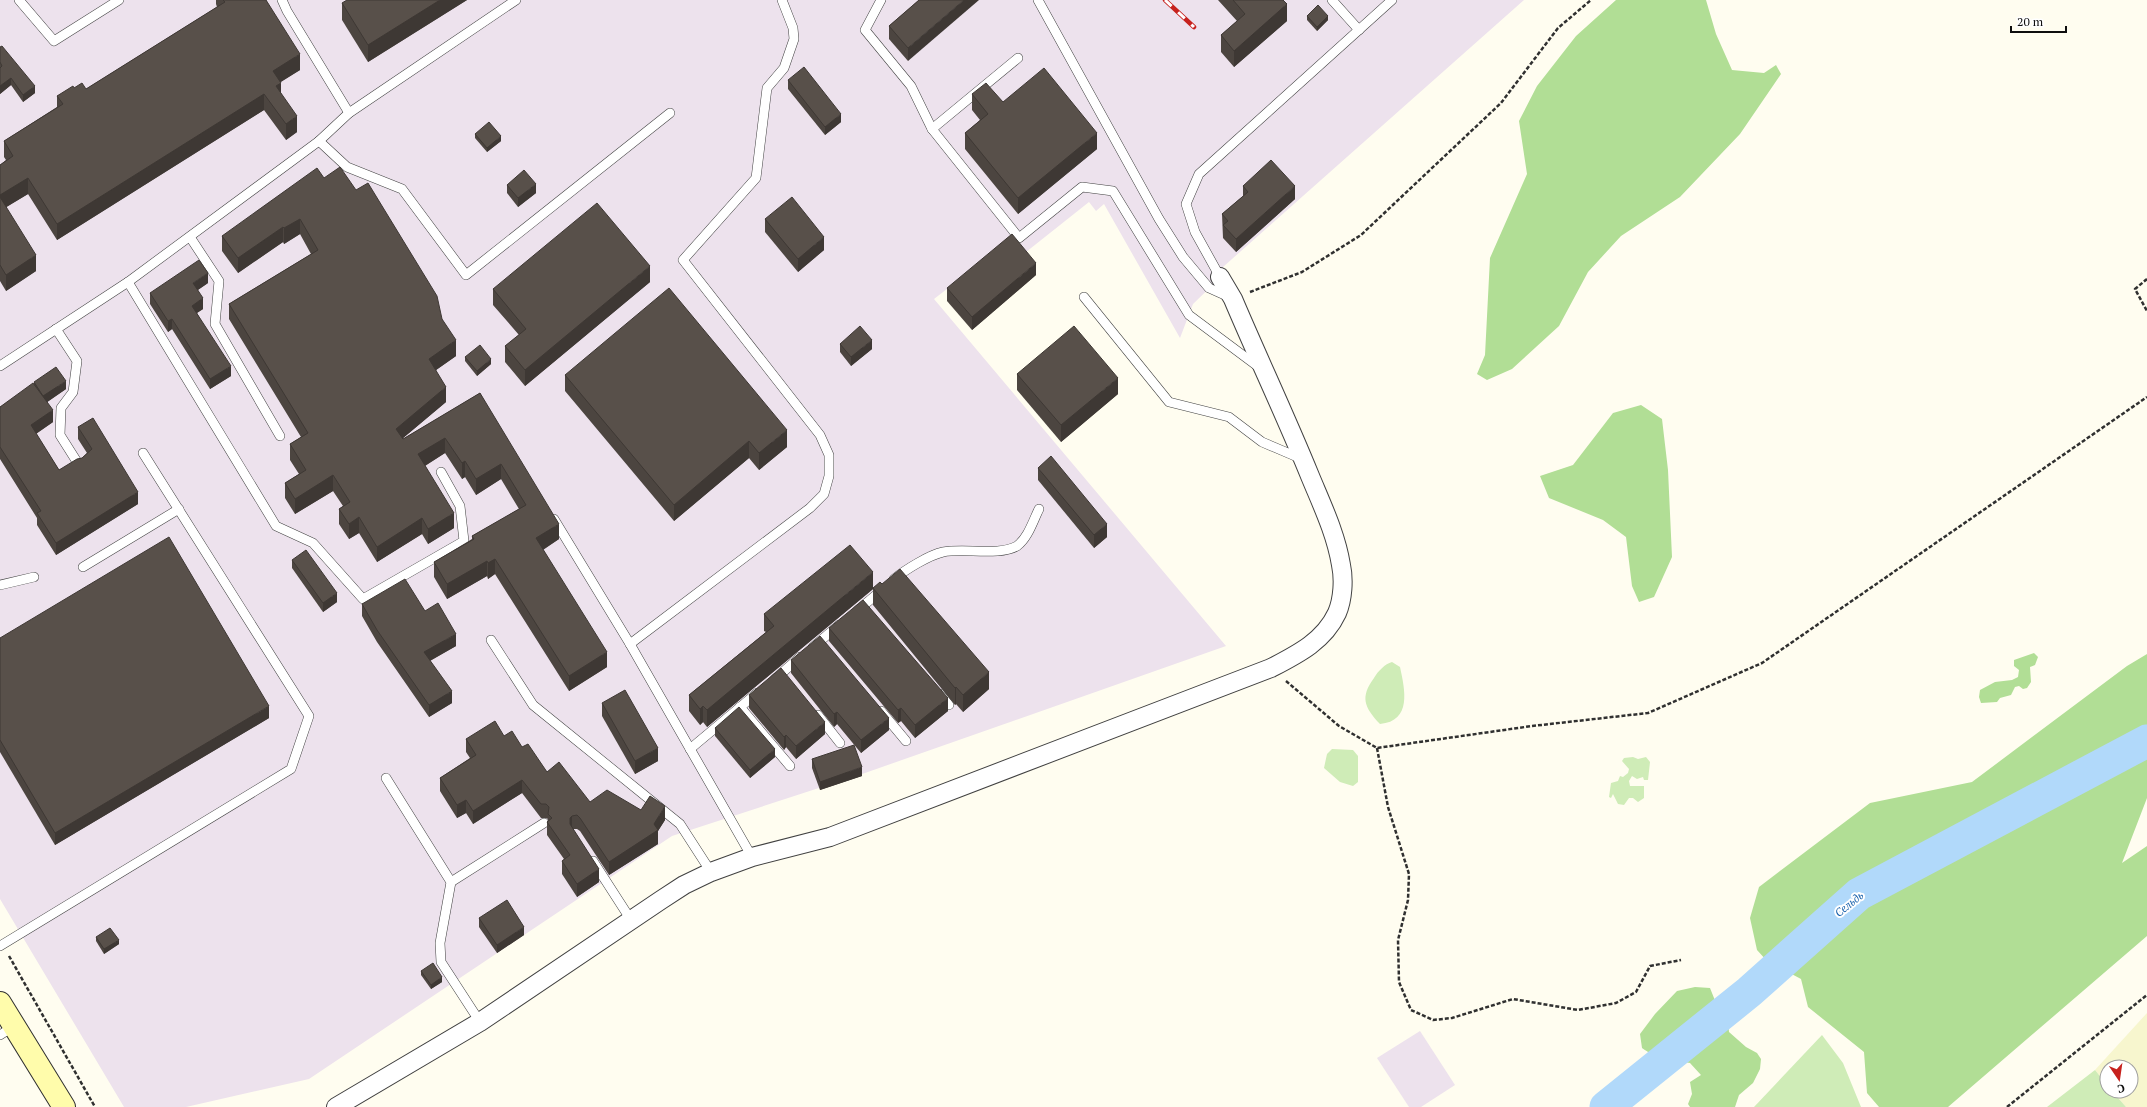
<svg xmlns="http://www.w3.org/2000/svg" width="2147" height="1107" viewBox="0 0 2147 1107" font-family="'PT Serif',serif">
  <style>
    .industrial { fill: #ede2ed }
    .farmland { fill: #f7f6ce }
    .green { fill: #cfecb7 }
    .forest { fill: #b1de95 }
    .lines { fill: none; stroke-linecap: round; stroke-linejoin: round }
    .river { stroke: #b1d9fa; stroke-width: 33 }
    .service-casing { stroke: #414141; stroke-width: 10 }
    .minor-casing { stroke: #414141; stroke-width: 20 }
    .secondary-casing { stroke: #303030; stroke-width: 24 }
    .path { stroke: #303030; stroke-width: 2.5; stroke-dasharray: 4 2; stroke-linecap: butt }
    .service { stroke: #fff; stroke-width: 9 }
    .minor { stroke: #fff; stroke-width: 18 }
    .secondary { stroke: #fffcab; stroke-width: 22 }
    .rail-casing { stroke: #c7221e; stroke-width: 4.5 }
    .rail { stroke: #fff; stroke-width: 3; stroke-dasharray: 9; stroke-linecap: butt }
    .wall { fill: #4c4540 }
    .shaded-wall { fill: #3e3834 }
    .building { fill: #58504a; stroke: #3e3834 }
    .labels { text-anchor: middle; dominant-baseline: central; stroke-width: 4; stroke-linejoin: round; paint-order: stroke }
    .water-label { font-size: 11px; font-style: italic; fill: #105ba8; stroke: #fff }
  </style>
  <rect width="100%" height="100%" fill="#fffdf0"/>
  <!-- industrial -->
  <g class="industrial">
    <path d="M0,0H1524L1223,267L1225,273L1193,304L1180,338L1104,204L1096,211L1089,202L1021,256L1009,241L934,299L1226,646L865,773L672,836L309,1079L186,1107H124L0,899Z"/>
    <path d="M1420,1031L1455,1085L1421,1107H1409L1377,1058Z"/>
  </g>
  <!-- farmland -->
  <path class="farmland" d="M2147,1013V1107H2126L2112,1091H2131V1067H2107V1085L2095,1070Z"/>
  <!-- green -->
  <g class="green">
    <path d="M1392,662L1400,667C1405,690 1412,721 1380,724C1364,707 1360,697 1374,678C1378,671 1385,664 1392,662Z"/>
    <path d="M1332,749L1353,750L1358,756V782L1353,786L1340,782L1324,768L1327,754Z"/>
    <path d="M1633,757L1638,759L1646,757L1650,762L1648,780H1644L1643,777L1637,779L1632,776L1629,781L1630,786H1644V798L1638,802L1633,798H1629L1624,805L1618,804L1613,794L1611,798L1609,797L1611,783L1618,781L1620,776L1623,777L1628,773L1629,769L1622,761L1624,758Z"/>
    <path d="M1822,1035L1843,1063L1861,1107H1754Z"/>
    <path d="M2095,1070L2107,1085V1091H2112L2126,1107H2047Z"/>
  </g>
  <!-- forest -->
  <g class="forest">
    <path d="M1616,0H1706L1716,34L1732,70L1764,73L1776,65L1781,74L1740,134L1680,197L1621,236L1588,272L1559,326L1512,369L1487,380L1477,374L1485,355L1490,258L1527,174L1519,121L1537,86L1576,36Z"/>
    <path d="M1641,405L1662,419L1668,470L1672,557L1654,597L1639,602L1632,586L1626,537L1603,520L1549,498L1540,476L1573,465L1613,413Z"/>
    <path d="M2034,653L2038,657L2035,665L2030,667L2031,682L2027,688L2023,689L2019,686L2015,687L2011,695L2000,698L1997,702L1981,703L1979,697L1980,690L1995,682L2012,680L2018,677L2019,670L2014,666V660Z"/>
    <path d="M2147,654V798L2122,863L2147,846V936L1948,1107H1879L1867,1093L1864,1052L1808,1007L1801,979L1767,961L1757,950L1750,918L1759,887L1870,803L1972,782L2127,666Z"/>
    <path d="M1695,987L1710,988L1720,1013L1728,1020L1729,1032L1746,1047L1757,1053L1761,1059L1760,1069L1753,1083L1739,1095L1735,1107H1690L1688,1104L1692,1094L1690,1082L1701,1075L1690,1063C1681,1062 1677,1057 1669,1056C1654,1053 1656,1058 1642,1048L1640,1034L1655,1014L1677,991Z"/>
  </g>
  <g class="lines">
    <!-- river -->
    <path class="river" d="M1606,1107L1749,992L1859,894L2147,741"/>
    <defs>
      <g id="service">
        <path d="M19,0L54,41L119,0"/>
        <path d="M282,0L287,11L349,113"/>
        <path d="M881,0L865,30L911,86L932,129"/>
        <path d="M1038,0L1159,219L1183,257L1209,288L1229,297"/>
        <path d="M1332,0L1359,30"/>
        <path d="M1018,58L932,129L1019,238L1082,187L1113,191L1189,315L1260,368"/>
        <path d="M319,141L347,167L402,189L466,275L670,113"/>
        <path d="M190,237L219,281L215,324L280,436"/>
        <path d="M1220,277L1195,232L1186,204L1199,174L1392,0"/>
        <path d="M128,282L276,526L313,543L363,599L464,541L460,506L441,472"/>
        <path d="M1084,297L1169,402L1229,417L1262,442L1302,459"/>
        <path d="M56,329L77,361L73,392L61,408L60,435L79,465"/>
        <path d="M0,366L128,282L319,141L349,113L516,0"/>
        <path d="M554,519L630,644"/>
        <path d="M83,567L179,509"/>
        <path d="M894,579C905,570 929,555 943,552C964,548 1000,556 1017,546C1028,538 1033,521 1039,509"/>
        <path d="M0,585L34,577"/>
        <path d="M858,610L882,590"/>
        <path d="M491,640L533,705L680,824L711,872"/>
        <path d="M813,647L839,625"/>
        <path d="M775,679L800,657"/>
        <path d="M940,694L949,705"/>
        <path d="M740,707L790,766"/>
        <path d="M881,711L906,741"/>
        <path d="M818,715L840,743"/>
        <path d="M690,749L757,693"/>
        <path d="M386,778L451,882L440,943L441,962L480,1022"/>
        <path d="M752,857L630,644L810,508L824,494L829,476V455L820,435L683,260L756,178L767,88L784,68L794,39L793,28L782,0"/>
        <path d="M593,861L631,920"/>
        <path d="M451,882L544,823"/>
        <path d="M0,946L291,769L309,716L143,453"/>
        <path d="M0,1035L14,1026"/>
      </g>
      <path id="minor" d="M336,1107L480,1022L661,900L684,885L711,872L752,857L830,837L1271,668C1298,654 1324,641 1337,613C1343,599 1344,579 1341,565C1336,534 1322,505 1310,476C1286,417 1258,358 1233,299L1220,277"/>
      <path id="secondary" d="M0,1003L64,1107"/>
    </defs>
    <!-- service casing -->
    <use href="#service" class="service-casing"/>
    <!-- minor casing -->
    <use href="#minor" class="minor-casing"/>
    <!-- secondary casing -->
    <use href="#secondary" class="secondary-casing"/>
    <!-- path -->
    <g class="path">
      <path d="M2147,279L2135,289L2147,311"/>
      <path d="M1250,292L1302,272L1361,235L1501,103L1558,28L1591,0"/>
      <path d="M1286,681L1339,726L1377,748L1532,726L1648,713L1762,663L2147,397"/>
      <path d="M1377,748L1388,807L1409,874L1408,900L1398,940L1399,982L1411,1010L1433,1020L1452,1018L1513,999L1578,1010L1616,1003L1636,992L1650,966L1681,960"/>
      <path d="M9,956L95,1107"/>
      <path d="M2007,1107L2147,995"/>
    </g>
    <!-- service -->
    <use href="#service" class="service"/>
    <!-- minor -->
    <use href="#minor" class="minor"/>
    <!-- secondary -->
    <use href="#secondary" class="secondary"/>
    <defs>
      <path id="rail" d="M1165,0L1194,27"/>
    </defs>
    <!-- rail casing -->
    <use href="#rail" class="rail-casing"/>
    <!-- rail -->
    <use href="#rail" class="rail"/>
  </g>
  <!-- wall -->
  <g class="wall">
    <path d="M216,0H266L300,70L280,82L281,93L297,132L286,140L264,110L57,240L28,194L6,207L36,271L6,291L0,281V165L6,160L4,157V141L57,107V96L74,88L86,89L217,7L216,4Z"/>
    <path d="M467,0L368,62L342,20V3Z"/>
    <path d="M919,0L908,61L889,39V26Z"/>
    <path d="M1218,0H1283L1287,21L1234,67L1221,52V35L1237,21Z"/>
    <path d="M1307,16L1328,20L1317,31L1307,20Z"/>
    <path d="M0,47L35,93L23,102L11,85L0,94Z"/>
    <path d="M788,80L841,122L825,135L788,89Z"/>
    <path d="M972,94L1097,149L1018,214L965,149V133L980,120L972,110Z"/>
    <path d="M475,134L501,141L487,152L475,138Z"/>
    <path d="M324,178L442,319L456,356L436,370L446,402L403,438V439L480,393L559,539L543,550L607,667L569,691L495,574L488,579L487,576L447,599L434,577V562L472,539V536L519,509L501,479L476,495L465,477L462,479L445,453L425,466L454,528L428,544L422,534L377,562L359,533L349,539L339,524V509L343,506L333,491L295,514L285,498V483L299,474L290,460V444L301,437L229,319V304L311,254L300,234L284,244L283,242L238,273L222,251V236Z"/>
    <path d="M507,185L536,193L518,207L507,193Z"/>
    <path d="M1243,186L1295,199L1236,252L1223,238L1222,214L1243,196Z"/>
    <path d="M765,219L824,250L798,272L765,232Z"/>
    <path d="M1036,275L972,330L947,301V288Z"/>
    <path d="M650,282L525,386L505,362V346L519,335L493,305V289Z"/>
    <path d="M208,283L198,290L203,309L197,313L231,376L210,389L172,329L168,332L150,304V293Z"/>
    <path d="M840,344L872,349L851,366L840,352Z"/>
    <path d="M465,357L491,364L477,376L465,361Z"/>
    <path d="M1017,374L1118,394L1061,442L1017,390Z"/>
    <path d="M565,375L787,447L759,470L749,458L674,521L565,391Z"/>
    <path d="M34,382L66,389L47,402L53,422L36,434L59,470L82,458L87,453L78,439V427L138,504L56,555L37,525V518L0,459V407L34,384Z"/>
    <path d="M1038,468L1107,537L1094,548L1038,480Z"/>
    <path d="M292,560L337,602L323,612L292,568Z"/>
    <path d="M873,588L989,689L963,712L956,704L955,705L873,605V589L707,727L703,722L700,725L689,711V695L766,632L764,631V614Z"/>
    <path d="M362,604L456,646L430,661L452,703L429,717L377,642L362,616Z"/>
    <path d="M829,628L948,711L915,738L901,721L898,723L829,641Z"/>
    <path d="M0,638L269,718L55,845L0,752Z"/>
    <path d="M791,660L889,730L861,753L837,724L834,727L791,673Z"/>
    <path d="M749,695L825,734L796,759L786,747L784,750L749,708Z"/>
    <path d="M602,703L658,761L635,774L602,716Z"/>
    <path d="M715,728L775,757L750,778L715,736Z"/>
    <path d="M504,736L522,747L547,772L590,802L641,810L665,820L658,831V844L609,875L580,831L577,829H573L599,882L577,897L562,874V861L564,859L547,835V822L548,820V819L546,818H541L522,793L473,824L466,813L457,818L440,791V778L470,758L466,752V739Z"/>
    <path d="M812,759L862,776L820,790L812,768Z"/>
    <path d="M479,918L524,935L497,953L479,927Z"/>
    <path d="M96,937L119,944L104,954L96,941Z"/>
    <path d="M421,971L442,982L431,989L421,975Z"/>
  </g>
  <!-- shaded-wall -->
  <g class="shaded-wall">
    <path d="M440,0H467L368,62V45Z"/>
    <path d="M964,0H979L908,61V48Z"/>
    <path d="M1287,4V21L1234,67V51Z"/>
    <path d="M1328,16V20L1317,31V27Z"/>
    <path d="M300,54V70L273,87V71Z"/>
    <path d="M11,78V85L0,94V86Z"/>
    <path d="M281,83V99L276,86Z"/>
    <path d="M35,86V93L23,102V95Z"/>
    <path d="M264,94V110L57,240V224Z"/>
    <path d="M841,114V122L825,135V127Z"/>
    <path d="M297,116V132L286,140V124Z"/>
    <path d="M1097,133V149L1018,214V198Z"/>
    <path d="M501,136V141L487,152V148Z"/>
    <path d="M28,178V194L0,211V195Z"/>
    <path d="M536,184V193L518,207V198Z"/>
    <path d="M1295,186V199L1236,252V239Z"/>
    <path d="M300,219V234L284,244V228Z"/>
    <path d="M283,227V242L238,273V258Z"/>
    <path d="M824,237V250L798,272V259Z"/>
    <path d="M36,255V271L6,291V275Z"/>
    <path d="M1036,263V275L972,330V317Z"/>
    <path d="M650,266V282L525,386V370Z"/>
    <path d="M208,273V283L193,293V283Z"/>
    <path d="M203,298V309L192,316V306Z"/>
    <path d="M172,319V329L168,332V321Z"/>
    <path d="M456,340V356L429,375V359Z"/>
    <path d="M872,340V349L851,366V357Z"/>
    <path d="M491,359V364L477,376V371Z"/>
    <path d="M231,366V376L210,389V379Z"/>
    <path d="M1118,378V394L1061,442V425Z"/>
    <path d="M66,381V389L43,405V396Z"/>
    <path d="M446,387V402L396,444V429Z"/>
    <path d="M53,410V422L31,437V425Z"/>
    <path d="M787,430V447L759,470V453Z"/>
    <path d="M445,438V453L418,470V454Z"/>
    <path d="M749,441V458L674,521V505Z"/>
    <path d="M465,461V477L462,479V463Z"/>
    <path d="M501,464V479L476,495V479Z"/>
    <path d="M333,475V491L295,514V499Z"/>
    <path d="M138,492V504L56,555V543Z"/>
    <path d="M454,513V528L428,544V529Z"/>
    <path d="M359,517V533L349,539V524Z"/>
    <path d="M422,518V534L377,562V547Z"/>
    <path d="M559,524V539L536,554V538Z"/>
    <path d="M1107,524V537L1094,548V535Z"/>
    <path d="M495,559V574L488,579V563Z"/>
    <path d="M487,561V576L447,599V584Z"/>
    <path d="M873,572V589L707,727V710Z"/>
    <path d="M337,593V602L323,612V603Z"/>
    <path d="M456,634V646L424,664V652Z"/>
    <path d="M607,652V667L569,691V676Z"/>
    <path d="M989,672V689L963,712V695Z"/>
    <path d="M956,687V704L955,705V688Z"/>
    <path d="M452,691V703L429,717V705Z"/>
    <path d="M948,698V711L915,738V725Z"/>
    <path d="M269,706V718L55,845V833Z"/>
    <path d="M703,706V722L700,725V709Z"/>
    <path d="M901,708V721L898,723V710Z"/>
    <path d="M837,712V724L834,727V714Z"/>
    <path d="M889,718V730L861,753V740Z"/>
    <path d="M825,722V734L796,759V746Z"/>
    <path d="M786,735V747L784,750V737Z"/>
    <path d="M658,748V761L635,774V761Z"/>
    <path d="M775,749V757L750,778V770Z"/>
    <path d="M862,767V776L820,790V782Z"/>
    <path d="M522,780V793L473,824V811Z"/>
    <path d="M466,800V813L457,818V805Z"/>
    <path d="M665,806V820L658,831V844L609,875V862L654,824Z"/>
    <path d="M572,816V829L570,832V818Z"/>
    <path d="M599,869V882L577,897V884Z"/>
    <path d="M524,927V935L497,953V945Z"/>
    <path d="M119,940V944L104,954V949Z"/>
    <path d="M442,977V982L431,989V985Z"/>
  </g>
  <!-- building -->
  <g class="building">
    <path d="M223,0H266L300,54L273,71L281,83L276,86L297,116L286,124L264,94L57,224L28,178L0,195V165L13,156L4,141L63,104L57,96L73,86L74,88L82,83L86,89L225,2Z"/>
    <path d="M347,0H440L368,45L342,3Z"/>
    <path d="M919,0H964L908,48L889,26Z"/>
    <path d="M1233,0H1283L1287,4L1234,51L1221,35L1245,14Z"/>
    <path d="M1318,5L1328,16L1317,27L1307,16Z"/>
    <path d="M2,46L35,86L23,95L11,78L0,86V68L2,66L0,62V47Z"/>
    <path d="M804,67L841,114L825,127L788,80Z"/>
    <path d="M1044,68L1097,133L1018,198L965,133L988,114L972,94L986,83L1003,102Z"/>
    <path d="M489,122L501,136L487,148L475,134Z"/>
    <path d="M1271,160L1295,186L1236,239L1223,225L1228,221L1222,214L1248,192L1243,186Z"/>
    <path d="M340,167L356,190L368,183L437,296L442,319L456,340L429,359L446,387L396,429L403,439L480,393L559,524L536,538L607,652L569,676L495,559L488,563L487,561L447,584L434,562L474,539L472,536L526,505L501,464L476,479L465,461L462,463L445,438L418,454L454,513L428,529L422,518L377,547L359,517L349,524L339,509L350,502L333,475L295,499L285,483L306,470L290,444L308,433L229,304L318,250L300,219L284,228L283,227L238,258L222,236L317,168L324,178Z"/>
    <path d="M524,170L536,184L518,198L507,185Z"/>
    <path d="M0,197L36,255L6,275L0,265Z"/>
    <path d="M792,197L824,237L798,259L765,219Z"/>
    <path d="M597,203L650,266L525,370L505,346L526,329L493,289Z"/>
    <path d="M1012,234L1036,263L972,317L947,288Z"/>
    <path d="M199,260L208,273L193,283L203,298L192,306L231,366L210,379L172,319L168,321L150,293Z"/>
    <path d="M669,288L787,430L759,453L749,441L674,505L565,375Z"/>
    <path d="M860,326L872,340L851,357L840,344Z"/>
    <path d="M1074,326L1118,378L1061,425L1017,374Z"/>
    <path d="M480,345L491,359L477,371L465,357Z"/>
    <path d="M56,367L66,381L43,396L34,382Z"/>
    <path d="M33,383L53,410L31,425L59,470L77,459L82,458L92,449L78,427L93,418L138,492L56,543L37,513L41,511L0,447V407Z"/>
    <path d="M1051,456L1107,524L1094,535L1038,468Z"/>
    <path d="M169,537L269,706L55,833L0,740V638Z"/>
    <path d="M850,545L873,572L707,710L703,706L700,709L689,695L774,626L764,614Z"/>
    <path d="M306,550L337,593L323,603L292,560Z"/>
    <path d="M900,569L989,672L963,695L956,687L955,688L873,588L880,582L882,584Z"/>
    <path d="M405,579L425,611L438,603L456,634L424,652L452,691L429,705L377,630L362,604Z"/>
    <path d="M863,600L948,698L915,725L901,708L898,710L829,628Z"/>
    <path d="M820,636L889,718L861,740L837,712L834,714L791,660Z"/>
    <path d="M781,668L825,722L796,746L786,735L784,737L749,695Z"/>
    <path d="M625,690L658,748L635,761L602,703Z"/>
    <path d="M739,707L775,749L750,770L715,728Z"/>
    <path d="M495,721L504,736L512,731L522,747L528,744L547,772L559,762L590,802L607,790L641,810L650,796L665,806L654,824L658,830L609,862L580,818L577,815L572,816L570,818V824L599,869L577,884L562,861L570,855L547,822L552,818L548,814L549,807L546,804H541L522,780L473,811L466,800L457,805L440,778L476,755L466,739Z"/>
    <path d="M854,745L862,767L820,782L812,759Z"/>
    <path d="M507,900L524,927L497,945L479,918Z"/>
    <path d="M110,928L119,940L104,949L96,937Z"/>
    <path d="M433,963L442,977L431,985L421,971Z"/>
  </g>
  <g class="labels">
    <!-- water labels -->
    <g class="water-label">
      <text transform="translate(1849 904) rotate(-39)">Сельдь</text>
    </g>
  </g>
  <!-- north arrow -->
  <g transform="translate(2119 1079) rotate(167)"><circle r="19" fill="#ffffff" stroke="#9f9f9f"/>
  <path d="M0-3L7 15L0 10L-7 15Z" fill="#c7221e"/>
  <text y="-6" font-size="11" font-weight="bold" text-anchor="middle" fill="#0e0e0e">С</text>
  </g>
  <!-- scale -->
  <path d="M2011 26v6h55v-6" fill="none" stroke="#0e0e0e" stroke-width="2"/>
  <text x="2017" y="26" font-size="12" fill="#0e0e0e" stroke="#ffffff" stroke-width="3" paint-order="stroke">20 m</text>
</svg>
